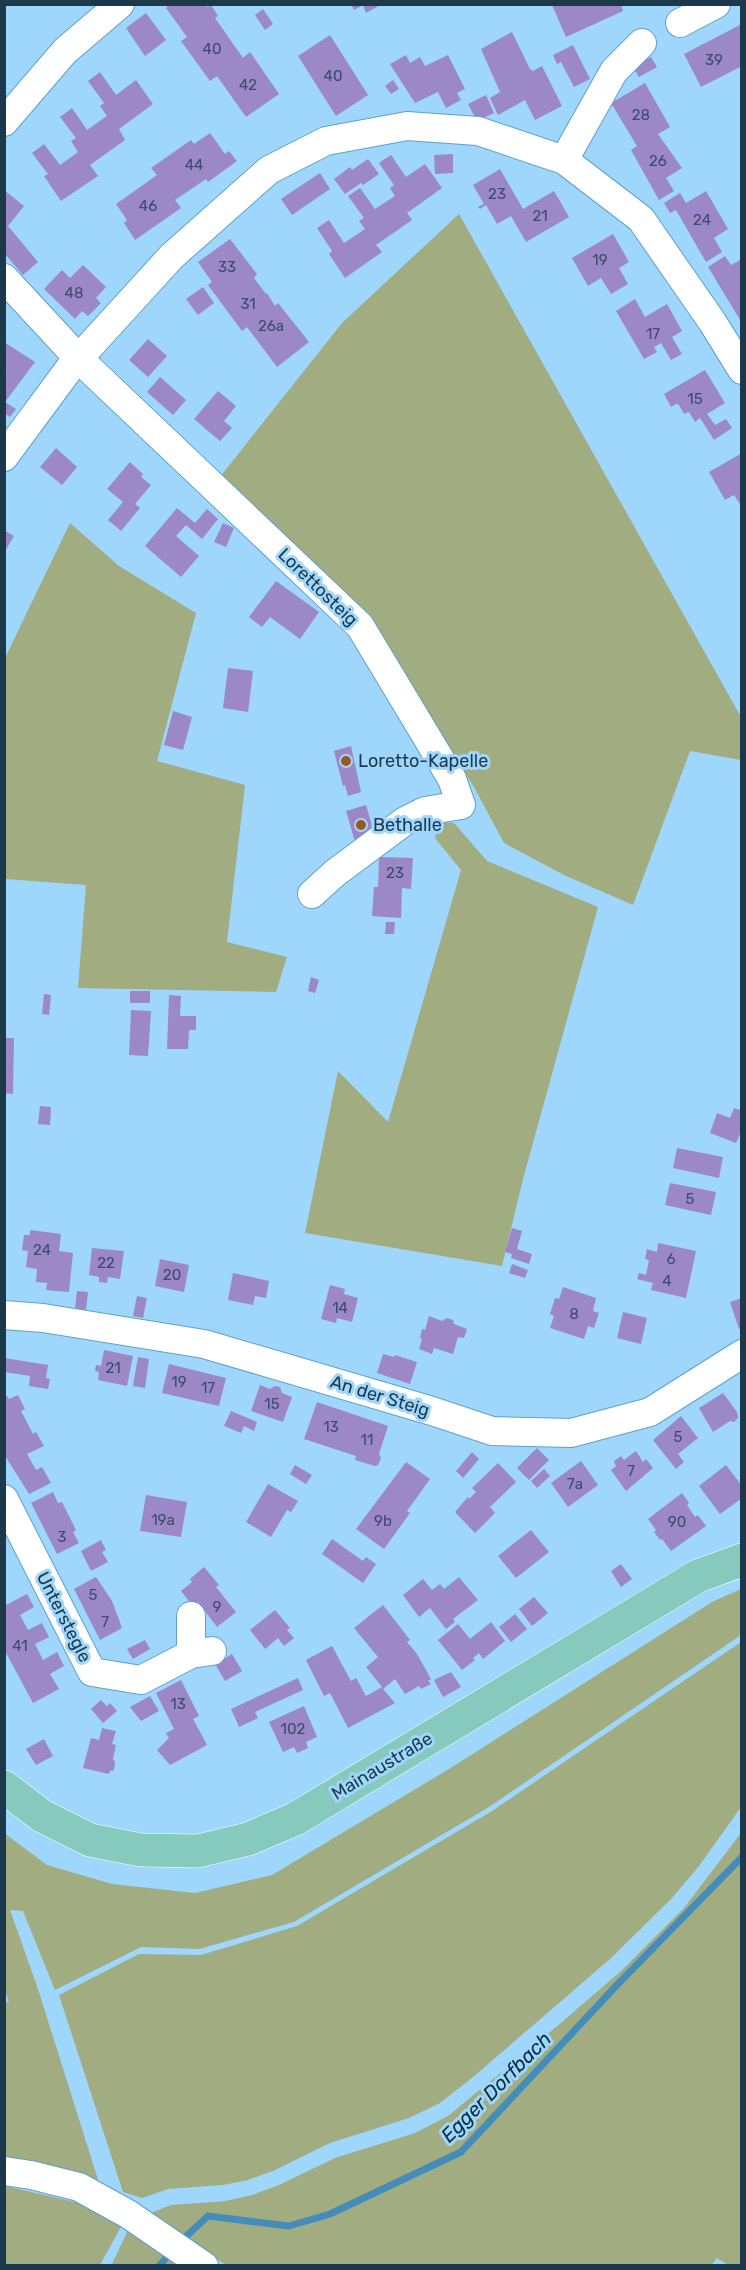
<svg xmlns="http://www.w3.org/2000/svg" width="746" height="2270" viewBox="0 0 746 2270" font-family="Rubik,sans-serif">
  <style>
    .green { fill: #a1ac80 }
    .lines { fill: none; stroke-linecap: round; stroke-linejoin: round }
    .stream { stroke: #448dbb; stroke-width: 7 }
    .building { fill: #9c87c7 }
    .minor-casing { stroke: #5da1ce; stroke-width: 30 }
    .major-casing { stroke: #fff; stroke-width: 34 }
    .minor { stroke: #fff; stroke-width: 28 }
    .major { stroke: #86cabe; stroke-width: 33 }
    .poi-dot { fill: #97591f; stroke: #9fd6fb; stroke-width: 2 }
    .labels { text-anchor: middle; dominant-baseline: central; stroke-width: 6; stroke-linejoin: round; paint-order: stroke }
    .number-label { font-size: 15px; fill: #3c4c6a }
    .street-label { font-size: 18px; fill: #1c394b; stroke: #9fd6fb }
    .poi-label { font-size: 18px; fill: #1c394b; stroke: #9fd6fb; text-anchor: start }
    .water-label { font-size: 20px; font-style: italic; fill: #0b2d40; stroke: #9fd6fb }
  </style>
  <rect width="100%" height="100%" fill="#9fd6fb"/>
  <!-- green -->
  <g class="green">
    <path d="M459,214L741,717V760L690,751L633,905L564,875L504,843L474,787L395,660L220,477L342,323Z"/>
    <path d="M70,523L119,566L196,613L157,761L245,785L227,942L287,957L276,992L78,988L86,885L5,879V658Z"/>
    <path d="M439,822L454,823L487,861L598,907L523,1179L502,1266L305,1233L338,1071L388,1122L461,870L435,838Z"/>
    <path d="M741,1589V1635L489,1807L294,1922L199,1949L141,1947L55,1990L23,1911L10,1910L38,1989L100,2186L5,2162L4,2004L9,2001L4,1990V1833L47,1865L112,1884L195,1893L272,1875L449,1769L712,1602Z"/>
    <path d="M741,1642V1807L699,1866L672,1898L610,1959L473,2077L440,2103L409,2118L330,2143L273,2171L248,2180L223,2185L168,2189L142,2198L123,2192L59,1995L139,1954L201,1955L297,1926L492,1811Z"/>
    <path d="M741,1833V2265H728L717,2258L711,2266L226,2265L215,2258L196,2254L151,2223L153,2212L171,2205L225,2201L252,2195L279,2185L335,2158L415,2133L448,2116L562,2022L621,1971L684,1908Z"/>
    <path d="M5,2186L128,2214L100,2265L5,2266Z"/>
    <path d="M130,2226L184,2266H111Z"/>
  </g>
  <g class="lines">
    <!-- stream -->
    <g class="stream">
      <path d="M181,2241L208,2216L289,2226L330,2214L461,2152L616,1986L742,1857"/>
      <path d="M159,2266L171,2252"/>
    </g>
  </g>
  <!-- building -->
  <g class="building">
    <path d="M170,4H205L207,7L211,5L218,16L215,18L243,58L250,52L279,94L246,117L217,76L210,81L181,41L187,37L166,8Z"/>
    <path d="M351,4H382L366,13L363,5L354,10Z"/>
    <path d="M621,4L623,11L566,37L552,5Z"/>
    <path d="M263,9L273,24L265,30L255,15Z"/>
    <path d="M146,13L166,40L145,56L126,28Z"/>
    <path d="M740,25L742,66L701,87L684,54Z"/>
    <path d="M512,32L530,69L533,71L542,66L562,106L535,120L525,100L498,115L490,98L500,92L481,49Z"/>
    <path d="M330,35L368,95L336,116L298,56Z"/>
    <path d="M573,45L590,79L574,87L561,62L557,64L553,55Z"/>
    <path d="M406,55L410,63L420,57L425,66L448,55L465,89L457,93L461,100L446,108L438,92L415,103L390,64Z"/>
    <path d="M651,57L657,67L639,77L633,67Z"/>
    <path d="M100,72L116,95L136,80L153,104L119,129L125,140L90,165L98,176L61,201L44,176L48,174L32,153L44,144L60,165L78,152L71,141L76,138L60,117L72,108L87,130L107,116L100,106L104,103L88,81Z"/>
    <path d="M393,80L399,89L391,94L385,86Z"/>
    <path d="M645,83L670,127L658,134L682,168L666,178L674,191L659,200L631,150L637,146L611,103Z"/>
    <path d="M486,95L494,113L477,121L468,104Z"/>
    <path d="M210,133L225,154L229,151L237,161L208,182L206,179L175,200L181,208L135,240L124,223L127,220L116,204L157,175L151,168L191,140L194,144Z"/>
    <path d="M453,154V173L435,174L434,155Z"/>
    <path d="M391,155L406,177L425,164L442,188L407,213L412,220L376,245L382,252L345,278L329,254L332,251L317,228L329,220L344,243L365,229L359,221L364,218L348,196L360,188L375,209L395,196L390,188L394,185L379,163Z"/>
    <path d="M368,159L379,174L363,185L361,183L345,194L334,179L350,167L352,170Z"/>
    <path d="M500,169L523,209L554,191L569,217L526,242L511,216L497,224L486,205L480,209L478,207L484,204L473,185Z"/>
    <path d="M320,173L330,189L292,215L281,199Z"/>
    <path d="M4,190L24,206L8,226L38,262L23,275L4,253Z"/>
    <path d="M706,191L728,229L714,238L722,252L706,262L676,210L670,213L664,203L680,193L686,203Z"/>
    <path d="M613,234L629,262L619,268L628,284L611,294L601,278L588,286L572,258Z"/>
    <path d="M230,239L257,274L254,278L266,294L267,293L275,306L278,303L309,342L277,367L247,327L242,331L208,285L212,282L198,262Z"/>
    <path d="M725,256L731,265L742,259V323L708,267Z"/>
    <path d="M83,265L106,287L96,298L101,303L88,316L82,311L75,319L44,289L62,270L70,278Z"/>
    <path d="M203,287L214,303L198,315L186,299Z"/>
    <path d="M635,299L645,317L667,304L682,331L672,337L682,354L671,360L661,343L654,347L657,352L644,359L616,311Z"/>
    <path d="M148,339L167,356L148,377L129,360Z"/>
    <path d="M4,342L35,362L5,402L16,409L10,417L4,413V377L7,374L4,373Z"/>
    <path d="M705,370L725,403L707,414L715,425L726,419L732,428L714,440L700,418L695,422L689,412L684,414L679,405L676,404L671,407L664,394Z"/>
    <path d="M160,377L186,400L173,415L147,392Z"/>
    <path d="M218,391L236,406L224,421L232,428L220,441L194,419Z"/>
    <path d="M56,448L77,467L62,485L40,467Z"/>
    <path d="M742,453V503L740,504L734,495L725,500L709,472Z"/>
    <path d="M130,462L143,474L141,477L151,485L135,504L140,508L121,531L108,520L123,502L107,489Z"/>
    <path d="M177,508L195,523L207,509L218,519L202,539L186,525L176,536L199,556L181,577L145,546Z"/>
    <path d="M223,523L234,528L226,547L214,542Z"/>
    <path d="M4,530L14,536L4,553Z"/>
    <path d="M276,581L319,612L300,639L270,617L262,627L249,617Z"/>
    <path d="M228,668L253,671L248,712L223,708Z"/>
    <path d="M173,711L192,717L183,750L164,745Z"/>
    <path d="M351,746L361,792L348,796L345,785L343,786L334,751Z"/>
    <path d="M366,805L376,839L356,845L346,811Z"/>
    <path d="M379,857L413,858L411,889L402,888L401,918L372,916L374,887H378Z"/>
    <path d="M386,922H395L394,934H385Z"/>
    <path d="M311,977L319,980L315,993L308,991Z"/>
    <rect x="130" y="991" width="20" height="12"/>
    <path d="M44,994L51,995L49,1015L42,1014Z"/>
    <path d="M169,995L181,996L180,1016H196V1030H189L188,1049H167Z"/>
    <path d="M131,1010L151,1011L148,1056L129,1055Z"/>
    <path d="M4,1038H14L13,1094L4,1093Z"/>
    <path d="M40,1106L51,1107L50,1125L38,1124Z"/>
    <path d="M734,1108L742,1111V1135L740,1134L736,1143L710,1133L717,1113L730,1118Z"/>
    <path d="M677,1148L723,1157L719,1178L673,1168Z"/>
    <path d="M670,1183L716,1192L711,1215L665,1205Z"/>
    <path d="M512,1228L522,1231L517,1249L532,1254L529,1264L511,1258L512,1254L505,1252Z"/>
    <path d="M30,1230L61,1234L59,1251L73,1253L69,1292L46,1290L47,1283L36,1282L37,1269L26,1267L28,1251L22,1250L24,1235H30Z"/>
    <path d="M658,1243L696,1251L686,1298L651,1290L653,1283L637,1279L639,1273L646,1275L649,1260L645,1259L647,1249L657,1252Z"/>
    <path d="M92,1248L124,1251L120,1279L108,1277L107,1283L99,1282V1277L89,1275Z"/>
    <path d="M160,1259L189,1265L184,1292L155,1286Z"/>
    <path d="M512,1264L528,1270L525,1278L509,1273Z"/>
    <path d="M233,1273L269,1281L266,1298L255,1296L253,1305L228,1300Z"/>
    <path d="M330,1285L345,1289L344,1294L358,1298L352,1322L337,1318L336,1323L321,1319Z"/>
    <path d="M563,1287L596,1298L593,1311L599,1313L594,1328L588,1326L584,1339L550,1328L554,1316L550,1314L555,1298L559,1299Z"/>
    <path d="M77,1291L88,1292L86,1310L75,1308Z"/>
    <path d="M137,1296L147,1298L143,1318L133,1316Z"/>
    <path d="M742,1298V1328L739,1329L730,1302Z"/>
    <path d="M623,1312L647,1318L641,1344L617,1338Z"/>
    <path d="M429,1316L442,1321L447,1318L453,1320L454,1324L467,1329L464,1338L458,1337L453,1354L434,1348L432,1354L419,1349L422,1339L420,1338L422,1329L425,1330Z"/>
    <path d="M104,1350L133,1356L127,1386L98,1380L99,1372L95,1371L96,1365L101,1366Z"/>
    <path d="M383,1354L394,1357L395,1355L417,1362L410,1384L377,1373Z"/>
    <path d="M138,1357L149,1359L145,1388L133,1386Z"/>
    <path d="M4,1358L48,1365L46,1378L50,1379L48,1389L29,1386L30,1376L4,1372Z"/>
    <path d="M169,1364L226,1378L219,1406L162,1393Z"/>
    <path d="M260,1385L270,1389L275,1386L280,1387L282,1393L292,1397L283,1422L251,1411Z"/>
    <path d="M723,1393L737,1412L738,1418L734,1422L730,1421L713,1432L699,1408Z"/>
    <path d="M18,1395L25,1409L21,1411L33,1434L36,1432L44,1446L27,1454L36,1470L42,1467L51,1483L29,1494L4,1454V1397L7,1396L9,1399Z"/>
    <path d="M317,1402L388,1426L379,1454L381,1458L378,1465L375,1466L355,1460L356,1456L304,1439Z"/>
    <path d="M231,1411L257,1422L254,1431L244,1426L241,1433L224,1426Z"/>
    <path d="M681,1416L698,1438L678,1454L684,1462L676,1469L653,1440Z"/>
    <path d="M537,1448L549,1460L529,1480L517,1468Z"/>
    <path d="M636,1451L643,1462L646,1459L653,1468L626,1491L611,1470L616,1466L614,1461L621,1456L624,1460Z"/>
    <path d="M472,1452L479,1459L463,1478L456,1471Z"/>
    <path d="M581,1461L598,1485L568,1507L551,1483Z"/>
    <path d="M406,1462L430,1479L407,1511L410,1513L384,1549L356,1529Z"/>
    <path d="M498,1463L516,1482L490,1507L495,1513L475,1533L455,1512L468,1497L469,1499L476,1492L472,1488Z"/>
    <path d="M295,1465L312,1475L306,1484L290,1474Z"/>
    <path d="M726,1465L742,1486V1498L720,1514L699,1486Z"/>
    <path d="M544,1469L550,1476L537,1488L531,1481Z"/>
    <path d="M268,1484L298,1501L291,1512L287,1510L271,1537L246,1522Z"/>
    <path d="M53,1492L58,1503L62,1502L76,1530L73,1532L79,1543L57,1554L31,1503Z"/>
    <path d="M682,1493L689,1503L687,1505L695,1517L698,1515L706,1526L671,1551L662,1539L660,1540L654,1532L656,1530L648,1519Z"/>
    <path d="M146,1495L187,1502L181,1537L140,1531Z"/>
    <path d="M531,1530L549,1552L516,1578L498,1556Z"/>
    <path d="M332,1539L363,1561L366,1557L376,1564L363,1583L322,1554Z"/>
    <path d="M101,1540L106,1550L102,1552L108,1562L91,1571L81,1551Z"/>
    <path d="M621,1564L632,1579L621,1587L611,1571Z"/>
    <path d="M204,1567L219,1585L216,1587L236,1612L217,1627L198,1602L193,1606L181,1591L192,1582L190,1579Z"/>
    <path d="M96,1577L112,1601L122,1628L100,1640L74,1589Z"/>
    <path d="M459,1577L478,1600L453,1619L455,1622L446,1629L430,1608L419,1617L403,1595L423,1579L432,1590L440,1584L444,1589Z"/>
    <path d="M27,1594L34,1607L20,1615L28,1630L42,1623L49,1637L35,1644L43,1660L57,1652L64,1666L50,1674L59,1689L33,1703L4,1649V1606Z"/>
    <path d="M534,1597L548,1613L532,1626L519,1609Z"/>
    <path d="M383,1605L410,1640L407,1642L417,1654L431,1679L428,1681L431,1684L421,1689L419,1686L405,1694L395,1679L383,1689L395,1703L348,1728L330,1693L324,1696L306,1660L332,1646L351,1681L356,1678L366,1696L382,1687L366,1667L378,1657L354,1628Z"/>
    <path d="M275,1610L290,1628L287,1630L294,1638L284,1646L278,1638L265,1649L250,1630Z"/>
    <path d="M515,1614L527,1629L511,1642L499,1627Z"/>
    <path d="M491,1622L505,1641L483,1659L479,1653L473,1658L475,1660L462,1670L438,1640L458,1624L470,1639Z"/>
    <path d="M145,1640L150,1649L133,1659L127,1649Z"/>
    <path d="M232,1654L242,1671L225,1681L215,1664Z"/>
    <path d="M451,1672L461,1687L443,1697L434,1680Z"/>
    <path d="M298,1678L303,1690L255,1712L258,1718L239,1727L231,1709Z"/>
    <path d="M181,1680L199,1716L193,1719L207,1745L170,1765L157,1750L169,1738L166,1733L174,1729L156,1693Z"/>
    <path d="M150,1696L159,1711L141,1721L130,1707Z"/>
    <path d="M101,1700L107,1706L110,1703L117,1711L103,1723L91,1709Z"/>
    <path d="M304,1706L317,1737L306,1742L308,1748L297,1753L294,1747L283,1752L269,1722Z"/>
    <path d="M102,1728L116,1731L112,1744L116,1745L113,1759L115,1762L114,1770L110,1771L109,1774L83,1768L91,1738L99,1740Z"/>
    <path d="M44,1739L53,1756L36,1765L26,1749Z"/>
  </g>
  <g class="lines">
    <defs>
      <g id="minor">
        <path d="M680,23L716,4"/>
        <path d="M4,122L65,51L120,4"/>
        <path d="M564,160L614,71L642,43"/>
        <path d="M4,278L79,359L360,626L452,779L461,805L425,811L405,821L335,873L312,894"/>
        <path d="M4,457L69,369L171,257L269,170L326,141L407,126L478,131L564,160L641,219L713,323L742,370"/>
        <path d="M4,1315L43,1318L204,1344L432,1411L492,1431L571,1433L650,1412L742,1354"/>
        <path d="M4,1499L92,1672L141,1680L191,1654L212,1651"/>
        <path d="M191,1616V1654"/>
        <path d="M4,2171L31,2175L79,2187L128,2214L204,2266"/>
      </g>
      <path id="major" d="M4,1787L42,1816L90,1840L141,1850L198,1851L248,1839L295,1819L698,1576L742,1560"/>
    </defs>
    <!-- minor casing -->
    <use href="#minor" class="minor-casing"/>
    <!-- major casing -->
    <use href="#major" class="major-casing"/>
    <!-- minor -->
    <use href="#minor" class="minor"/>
    <!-- major -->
    <use href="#major" class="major"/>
  </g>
  <!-- markers -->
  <g class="poi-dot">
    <circle cx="346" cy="761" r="6"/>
    <circle cx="361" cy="825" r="6"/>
  </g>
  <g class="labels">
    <!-- number labels -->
    <g class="number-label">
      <text x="212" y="49">40</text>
      <text x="714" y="60">39</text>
      <text x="333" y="76">40</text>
      <text x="248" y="85">42</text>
      <text x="641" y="115">28</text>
      <text x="658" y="161">26</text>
      <text x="194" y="165">44</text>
      <text x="497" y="194">23</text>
      <text x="148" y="206">46</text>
      <text x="540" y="216">21</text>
      <text x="702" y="220">24</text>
      <text x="600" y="260">19</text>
      <text x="227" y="267">33</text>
      <text x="74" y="293">48</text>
      <text x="248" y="304">31</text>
      <text x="271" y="326">26a</text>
      <text x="653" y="334">17</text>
      <text x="695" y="399">15</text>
      <text x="395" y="873">23</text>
      <text x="690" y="1199">5</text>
      <text x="42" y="1250">24</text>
      <text x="671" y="1259">6</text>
      <text x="106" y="1263">22</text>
      <text x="172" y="1275">20</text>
      <text x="667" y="1281">4</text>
      <text x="340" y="1308">14</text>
      <text x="574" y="1314">8</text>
      <text x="113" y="1368">21</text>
      <text x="179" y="1382">19</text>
      <text x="208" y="1388">17</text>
      <text x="272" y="1404">15</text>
      <text x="331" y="1427">13</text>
      <text x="678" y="1437">5</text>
      <text x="367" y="1440">11</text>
      <text x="631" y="1471">7</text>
      <text x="575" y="1484">7a</text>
      <text x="163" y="1520">19a</text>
      <text x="383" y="1521">9b</text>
      <text x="677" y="1522">90</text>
      <text x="62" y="1537">3</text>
      <text x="93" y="1595">5</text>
      <text x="217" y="1607">9</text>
      <text x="105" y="1622">7</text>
      <text x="20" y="1646">41</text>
      <text x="178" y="1704">13</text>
      <text x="293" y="1729">102</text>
    </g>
    <!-- street labels -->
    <g class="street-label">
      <text transform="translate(318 587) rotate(44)">Lorettosteig</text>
      <text transform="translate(380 1396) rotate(17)">An der Steig</text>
      <text transform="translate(64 1617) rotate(63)">Unterstegle</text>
      <text transform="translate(382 1766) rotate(-31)">Mainaustraße</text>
    </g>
    <!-- poi labels -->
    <g class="poi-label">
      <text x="358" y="761">Loretto-Kapelle</text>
      <text x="373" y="825">Bethalle</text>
    </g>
    <!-- water labels -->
    <g class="water-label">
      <text transform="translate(496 2087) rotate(-45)">Egger Dorfbach</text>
    </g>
  </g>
  <!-- border -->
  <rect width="746" height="2270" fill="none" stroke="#1c394b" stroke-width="12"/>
</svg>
